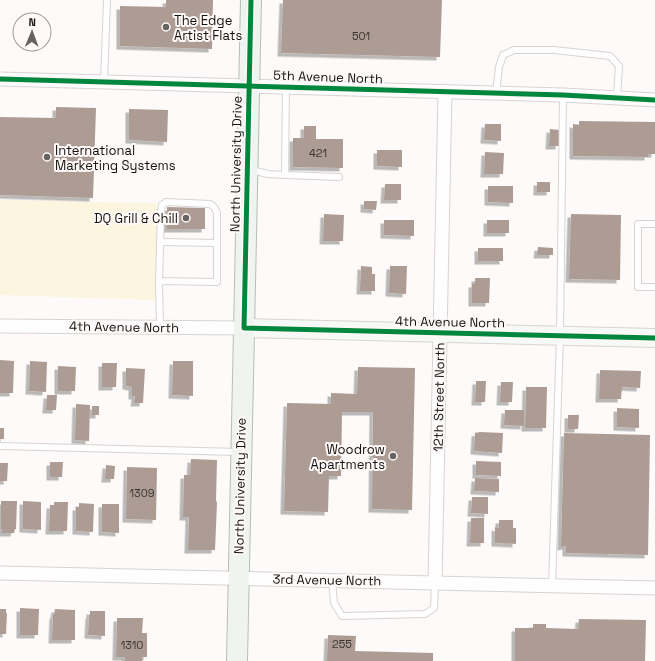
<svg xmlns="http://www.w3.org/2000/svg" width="655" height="661" viewBox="0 0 655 661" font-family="'Space Grotesk',sans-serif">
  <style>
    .sand { fill: #fcf5e0 }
    .building { fill: #ad9c94; filter: url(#shadow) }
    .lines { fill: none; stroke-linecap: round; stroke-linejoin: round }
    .lane-casing { stroke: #d7d4d3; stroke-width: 8 }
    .street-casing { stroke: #d7d4d3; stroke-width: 15 }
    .secondary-casing { stroke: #d7d4d3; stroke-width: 20 }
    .primary-casing { stroke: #b6beb6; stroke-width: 22 }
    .lane { stroke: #fffefe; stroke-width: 6 }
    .street { stroke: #fffefe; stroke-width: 13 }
    .secondary { stroke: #f7f9f7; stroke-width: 18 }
    .primary { stroke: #eff4f0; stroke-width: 20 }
    .cycleway-casing { stroke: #fef9f8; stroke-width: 8 }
    .cycleway { stroke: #00873e; stroke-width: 5 }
    .poi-dot { fill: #666362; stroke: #fef9f8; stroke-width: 1.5 }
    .labels { text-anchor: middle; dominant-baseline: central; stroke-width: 4; stroke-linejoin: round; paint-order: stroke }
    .number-label { font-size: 11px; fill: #3a3432 }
    .poi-label { font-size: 13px; fill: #141211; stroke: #fef9f8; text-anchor: start }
    .street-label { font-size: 13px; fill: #141211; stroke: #fef9f8 }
  </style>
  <defs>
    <filter id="shadow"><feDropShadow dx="-3.5" dy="3.5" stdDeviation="0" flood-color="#0004"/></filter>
  </defs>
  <rect width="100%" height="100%" fill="#fdfaf9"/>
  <!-- sand -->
  <path class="sand" d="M0,200L157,203L155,300L0,295Z"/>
  <!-- building -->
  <g class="building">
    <path d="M166,0H213L212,49L120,46V6L166,7Z"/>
    <path d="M283,0H442L440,57L281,53Z"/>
    <path d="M56,107L96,108L93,198L0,195V117L56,118Z"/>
    <path d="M129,109L168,110L167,142L129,140Z"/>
    <path d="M579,121L655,122V154H648V157L573,156V124L579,125Z"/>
    <path d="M485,124H501V141L484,140Z"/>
    <path d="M304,126H316V139H343V168L293,167V138H304Z"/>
    <path d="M550,129L559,130V146H549Z"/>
    <path d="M377,150H402V167L377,166Z"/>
    <path d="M485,152L504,153L503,174H484Z"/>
    <rect x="537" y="182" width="13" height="10"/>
    <path d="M385,184H401V200H384Z"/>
    <path d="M488,186H513V203L488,202Z"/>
    <path d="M364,201H377L376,210L364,209Z"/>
    <path d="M167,207L205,208V229H167Z"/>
    <path d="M324,214L344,215L343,241H323Z"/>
    <path d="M571,214L621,215L620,280L569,279Z"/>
    <path d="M384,220H414V236L384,235Z"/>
    <rect x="487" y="220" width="22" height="13"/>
    <path d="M538,247L553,248V255H537Z"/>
    <rect x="478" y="248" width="25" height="13"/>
    <path d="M361,266L372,267V274H375V291H360Z"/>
    <path d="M390,266H407L406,294L389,293Z"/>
    <path d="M475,278H490L489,303H472V284H475Z"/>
    <path d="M0,360L14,361L13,393H0Z"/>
    <path d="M30,361L47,362L46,392L29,391Z"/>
    <path d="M173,361H193V396L172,395Z"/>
    <path d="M102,363H117L116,387H102Z"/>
    <path d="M58,366L76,367L75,391H58Z"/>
    <path d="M358,367L415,368L412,510L372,509L373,412H342L341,476H329L328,512L284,511L287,403L331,404V393L357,394Z"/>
    <path d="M126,368L145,369L143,403H134L135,396H132V387L126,386Z"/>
    <path d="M600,370L641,371L640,388L622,387L621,399H599Z"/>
    <path d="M476,381H486L485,402H475Z"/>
    <path d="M501,382H513L512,402H500Z"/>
    <path d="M526,387H547L546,428H525Z"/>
    <path d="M47,395H57L56,410H46Z"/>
    <path d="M76,404L90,405L89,441L75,440Z"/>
    <rect x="92" y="406" width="7" height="9"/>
    <path d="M617,408L639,409V428L617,427Z"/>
    <path d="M505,410H524V426L504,425Z"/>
    <path d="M568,415H579L578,429H568Z"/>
    <rect x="0" y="428" width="4" height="11"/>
    <path d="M480,432L503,433L502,453L474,451L475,433Z"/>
    <path d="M564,433L650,435L648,555L566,553V546L561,547Z"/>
    <path d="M191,459L217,460L216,500L217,503L215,550H188L189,517H183L184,475H190Z"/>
    <path d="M476,461L501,462V476L476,475Z"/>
    <path d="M50,462H63L62,477H50Z"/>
    <path d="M0,463H8L7,481H0Z"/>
    <path d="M106,465L115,466L114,479H105Z"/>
    <path d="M127,467L157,468L156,520L126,519Z"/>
    <path d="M475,478L499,479V492L474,491Z"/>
    <path d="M472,497H488V514L471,513Z"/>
    <path d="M1,501H17L16,529H15L14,533H2V529H1Z"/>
    <path d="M23,501L41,502V530L23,529Z"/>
    <path d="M54,502H68L67,531H49L50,505H54Z"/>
    <path d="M79,503L94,504L93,532L76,531V507H79Z"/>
    <path d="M102,504H119V533L102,532Z"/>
    <path d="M471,518H484V543H470Z"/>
    <path d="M499,520H513V528H516V544L495,543V527L499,528Z"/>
    <path d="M20,608L39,609L38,635H20Z"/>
    <path d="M0,609H6V613H7L6,634H0Z"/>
    <path d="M55,609L75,610V640H52L53,615H54Z"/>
    <path d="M90,611H105V636L88,635L89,615H90Z"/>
    <path d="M117,618H143L142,633H147V657H142V661H125V657H116Z"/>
    <path d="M579,619L646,620L645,661H515V628H533V624H546V628L578,629Z"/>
    <path d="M328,635L356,636L355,651L433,653V661H327Z"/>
  </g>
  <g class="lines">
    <defs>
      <g id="lane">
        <path d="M104,81L107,0"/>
        <path d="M286,86L285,175L339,177"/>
        <path d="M496,93L499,67L503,55L514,50H554L610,56L619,66L617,97"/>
        <path d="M251,170L268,174L285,175"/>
        <path d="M655,224H638V287H655"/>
        <path d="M160,242L217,243"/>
        <path d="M159,281L217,282V213L214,207L210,204L166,202L162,205L161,212L159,281L160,328"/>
        <path d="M0,446L240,452"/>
        <path d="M332,581L334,603L342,616L425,614L434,608L435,583"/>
        <path d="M552,586L560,336L563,95"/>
      </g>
      <g id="street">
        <path d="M0,79L563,95L655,100"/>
        <path d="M0,326L244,328"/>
        <path d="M0,573L655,588"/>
        <path d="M435,583L445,91"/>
      </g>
      <path id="secondary" d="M244,328L655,338"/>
      <path id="primary" d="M237,661L251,0"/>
    </defs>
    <!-- lane casing -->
    <use href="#lane" class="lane-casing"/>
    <!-- street casing -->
    <use href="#street" class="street-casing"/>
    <!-- secondary casing -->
    <use href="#secondary" class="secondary-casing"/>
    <!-- primary casing -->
    <use href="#primary" class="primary-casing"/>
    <!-- lane -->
    <use href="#lane" class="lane"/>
    <!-- street -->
    <use href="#street" class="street"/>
    <!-- secondary -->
    <use href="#secondary" class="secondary"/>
    <!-- primary -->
    <use href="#primary" class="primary"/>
    <defs>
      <g id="cycleway">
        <path d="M251,0L244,328L655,338"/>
        <path d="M0,79L563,95L655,100"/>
      </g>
    </defs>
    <!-- cycleway casing -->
    <use href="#cycleway" class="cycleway-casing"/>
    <!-- cycleway -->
    <use href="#cycleway" class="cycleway"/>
  </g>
  <!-- markers -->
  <g class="poi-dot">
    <circle cx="166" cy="27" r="4"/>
    <circle cx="47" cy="157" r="4"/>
    <circle cx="186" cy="218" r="4"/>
    <circle cx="393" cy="456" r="4"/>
  </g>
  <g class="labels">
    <!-- number labels -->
    <g class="number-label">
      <text x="361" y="36">501</text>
      <text x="318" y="153">421</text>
      <text x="142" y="493">1309</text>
      <text x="342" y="644">255</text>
      <text x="132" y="645">1310</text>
    </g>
    <!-- poi labels -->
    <g class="poi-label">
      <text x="174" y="20">The Edge<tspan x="174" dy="15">Artist Flats</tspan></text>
      <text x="55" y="150">International<tspan x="55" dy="15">Marketing Systems</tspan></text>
      <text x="178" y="218" text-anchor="end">DQ Grill &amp; Chill</text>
      <text x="385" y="449" text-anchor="end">Woodrow<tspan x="385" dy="15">Apartments</tspan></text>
    </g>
    <!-- street labels -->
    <g class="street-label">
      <text transform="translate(328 77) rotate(2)">5th Avenue North</text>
      <text transform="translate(236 164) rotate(-89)">North University Drive</text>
      <text transform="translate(450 322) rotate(1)">4th Avenue North</text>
      <text transform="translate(124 327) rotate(1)">4th Avenue North</text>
      <text transform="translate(439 397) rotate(-89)">12th Street North</text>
      <text transform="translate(240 486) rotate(-89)">North University Drive</text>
      <text transform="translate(327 580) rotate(1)">3rd Avenue North</text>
    </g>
  </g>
  <!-- north arrow -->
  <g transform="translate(32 32) rotate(1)"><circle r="19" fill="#fef9f8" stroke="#a09d9c"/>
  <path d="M0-3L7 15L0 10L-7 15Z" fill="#666362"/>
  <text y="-6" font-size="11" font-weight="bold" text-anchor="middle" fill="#141211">N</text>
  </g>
</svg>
